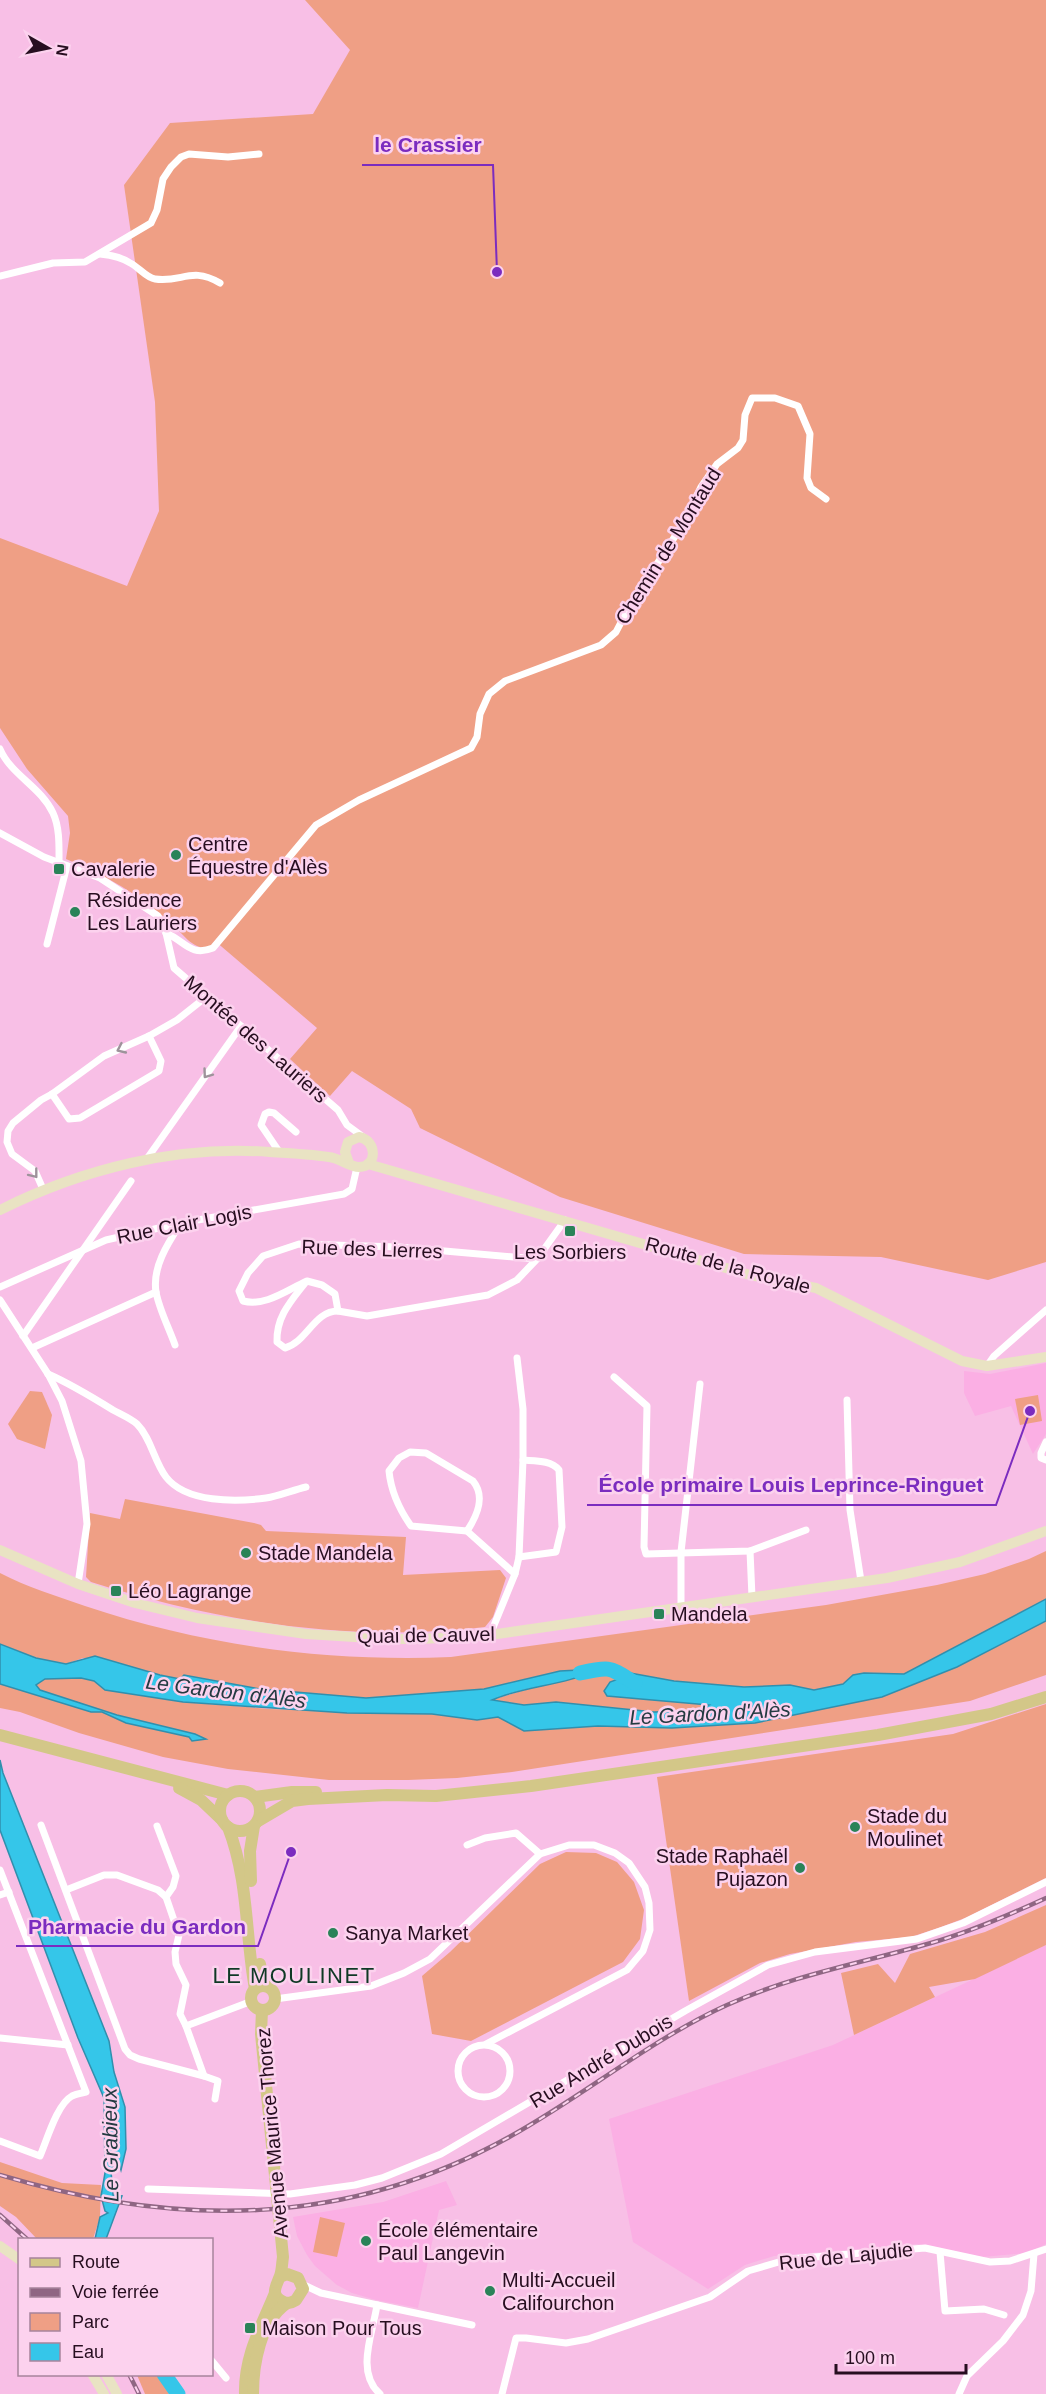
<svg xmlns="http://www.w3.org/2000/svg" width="1046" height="2394" viewBox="0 0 1046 2394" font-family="Arial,sans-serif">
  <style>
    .built { fill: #fbafe4 }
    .green { fill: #ef9f85 }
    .water { fill: #35c6e9; stroke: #318fad; stroke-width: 1.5 }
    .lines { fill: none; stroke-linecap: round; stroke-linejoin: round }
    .river { stroke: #35c6e9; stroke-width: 15 }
    .street { stroke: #fff; stroke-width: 7 }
    .secondary { stroke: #e9e3c3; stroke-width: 10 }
    .primary { stroke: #d3c788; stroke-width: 12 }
    .rail-casing { stroke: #8f6683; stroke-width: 4.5 }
    .rail { stroke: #fcd2ee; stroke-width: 2; stroke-dasharray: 7; stroke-linecap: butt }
    .oneway { stroke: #9e939b }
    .poi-dot { fill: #2a8358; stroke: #fcd2ee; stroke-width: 2 }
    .labels { text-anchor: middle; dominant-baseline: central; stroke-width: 5; stroke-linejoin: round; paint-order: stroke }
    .street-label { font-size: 20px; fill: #270e20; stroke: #fcd2ee }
    .poi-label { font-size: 20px; fill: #270e20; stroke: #fcd2ee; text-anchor: start }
    .water-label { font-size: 21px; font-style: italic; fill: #243b42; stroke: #fcd2ee }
    .quarter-label { font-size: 22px; letter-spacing: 1.5px; fill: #0f3925; stroke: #fcd2ee }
    .leader { fill: none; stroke: #7b2cbf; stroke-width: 2 }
    .callout-dot { fill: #7b2cbf; stroke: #fcd2ee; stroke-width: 2 }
    .callout-label { font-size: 21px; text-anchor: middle; font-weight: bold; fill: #7b2cbf; stroke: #fcd2ee; stroke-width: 5; stroke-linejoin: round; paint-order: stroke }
  </style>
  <rect width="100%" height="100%" fill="#f8bfe6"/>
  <!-- built -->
  <g class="built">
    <path d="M1046,1363V1434L1033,1454L1011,1406L975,1416L964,1393V1371L990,1374Z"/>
    <path d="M1046,1945V2244L1027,2253L982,2257L917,2244L774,2256L745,2265L708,2289L633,2242L609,2119L833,2045Z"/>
    <path d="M446,2181L457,2205L439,2210L418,2308L376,2300L352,2293L337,2285L315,2266L307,2255L297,2236L293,2217L383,2202Z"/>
  </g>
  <!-- green -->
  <g class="green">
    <path d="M305,0H1046V1262L988,1280L881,1257L744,1254L560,1197L420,1128L411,1109L352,1071L330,1096L290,1059L317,1028L215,941L209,948C192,949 183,934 172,924C141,895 105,875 66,859L70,833L68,816L27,769L0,728V538L127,586L159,511L155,402L124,185L170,123L313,114L350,50Z"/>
    <path d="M30,1391L42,1392L52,1415L45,1449L17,1439L8,1424Z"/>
    <path d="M1038,1395L1042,1421L1020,1425L1015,1399Z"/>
    <path d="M125,1499L254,1523L261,1525L266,1531L406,1537L403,1575L500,1570L506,1578L493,1617L485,1627C352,1643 218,1622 91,1582L86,1577L90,1513L120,1519Z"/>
    <path d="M1046,1551V1599L904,1674L864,1673L853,1675L843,1684L814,1690L790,1685L744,1687L673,1681L619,1671L675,1700L710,1705L698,1711L654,1712L556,1702L524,1705L491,1700L596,1669L560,1671L484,1689L366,1698L260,1689L184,1675L180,1679L83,1658L66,1664L36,1658L0,1644V1573C27,1587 56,1596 85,1606C204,1646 327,1662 451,1657L826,1605L937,1585L985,1574L1029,1559Z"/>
    <path d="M1046,1621V1675L970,1701L512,1772L457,1778L408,1780H329L228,1769L163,1757L79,1733L20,1712L0,1708V1684L91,1712H102L126,1723L189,1737L192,1741L195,1734L117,1715L40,1690L36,1685L45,1679L81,1678L94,1681L105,1690L183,1702L270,1709L432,1714L477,1720L499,1717L524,1731L598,1726L672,1728L754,1723L882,1697L957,1667Z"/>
    <path d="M1046,1704V1878L965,1918L941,1927L911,1937L856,1942L790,1954L760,1963L689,2001L657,1777L953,1734Z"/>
    <path d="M566,1852L596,1853L617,1862L634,1882L644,1910L640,1939L623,1962L471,2041L432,2034L422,1976L450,1952L540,1864Z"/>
    <path d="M1046,1905V1945L975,1979L929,1987L935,1997L854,2035L841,1973L878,1964L895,1983L910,1954L985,1932Z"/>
    <path d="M0,2162L62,2183L101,2185L100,2217L93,2239H37L16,2217L0,2206Z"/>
    <path d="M320,2217L345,2223L337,2257L313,2252Z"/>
    <path d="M137,2375H160L169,2394H145Z"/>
  </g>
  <!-- water -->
  <g class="water">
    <path d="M1046,1599V1621L957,1667L882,1697L755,1723L672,1728L598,1726L524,1731L498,1717L477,1720L432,1714L347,1713L183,1702L105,1690L94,1681L81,1678L45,1679L36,1685L40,1690L117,1715L195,1734L206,1739L192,1741L189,1737L126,1723L102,1712H91L0,1684V1644L36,1658L66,1664L95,1656L160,1675L180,1679L184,1675L260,1689L366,1698L484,1689L560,1671L598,1669C565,1686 526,1685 492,1700L524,1705L556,1702L654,1712L698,1711L709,1705L607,1696L604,1691L610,1682L621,1678L619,1671L674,1681L744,1687L790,1685L814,1690L843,1684L853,1675L864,1673L904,1674Z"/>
    <path d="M0,1760L3,1773L109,2041L114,2072L125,2107L126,2149L121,2170L117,2156L111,2171L113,2195L122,2196L106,2239H95L100,2217L108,2213L105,2211L101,2196L105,2173L104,2098L78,2038L0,1830Z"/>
  </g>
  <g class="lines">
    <!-- river -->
    <g class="river">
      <path d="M580,1673C611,1666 609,1667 635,1683"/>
      <path d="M164,2374L178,2394"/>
    </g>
    <!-- street -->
    <g class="street">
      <path d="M100,254C112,255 122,257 132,264C139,268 147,278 155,279C182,283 191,266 220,283"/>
      <path d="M0,276L53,263L85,262L151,223L157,210L163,179L171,167L181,157L189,154L228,157L259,154"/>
      <path d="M0,749C11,775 41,787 53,813C60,828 59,847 59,864"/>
      <path d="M0,833L44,857L100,878L158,916L166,933L174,968L338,1110L347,1125L362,1136"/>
      <path d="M166,933C185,941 190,957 213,948L316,825L359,800L471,748L477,737L480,714L489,694L505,681L601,645L616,632L629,607L683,524L701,487L717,464L738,448L743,440L745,415L752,398H775L798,406L810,434L807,478L811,488L826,499"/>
      <path d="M47,944L67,866"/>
      <path d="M52,1094L69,1119L80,1118L159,1071L161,1061L149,1036"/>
      <path d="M280,1153L261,1125L265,1114L269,1112L274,1113L296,1132"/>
      <path d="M146,1160L241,1026"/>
      <path d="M43,1189L35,1171L12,1154L7,1142L8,1131L13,1123L41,1100L52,1094L104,1056L149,1036L177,1020L206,997"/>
      <path d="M537,1259L399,1247L299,1244L263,1256L248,1273L239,1291L243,1301C265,1307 287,1290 307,1281L322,1285L335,1294L338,1311L367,1316L488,1295L517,1280L537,1259L565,1220"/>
      <path d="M305,1283C291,1301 276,1317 277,1342L285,1348C307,1342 314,1311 338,1311"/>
      <path d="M0,1287L106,1240L181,1223L344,1194L352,1189L357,1167"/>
      <path d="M0,1300L48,1374L62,1401L81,1461L87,1524L78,1584"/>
      <path d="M23,1336L131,1181"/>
      <path d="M175,1345C169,1328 159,1309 156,1292C152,1267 168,1243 181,1223"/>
      <path d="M32,1348L156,1292"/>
      <path d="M987,1366L994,1356L1046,1310"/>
      <path d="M48,1374C71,1384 92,1397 113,1410C120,1414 130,1418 137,1424C151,1438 154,1461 166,1477C186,1503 236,1502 266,1498C279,1496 293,1490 306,1487"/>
      <path d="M614,1377L647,1406L644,1547L646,1554L750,1551L806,1530"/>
      <path d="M847,1400L850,1510L861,1581"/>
      <path d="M1046,1442L1041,1453V1458L1046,1460"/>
      <path d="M410,1452L426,1453L473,1481C486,1497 477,1516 467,1531L411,1526C399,1509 391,1492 389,1471L399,1458Z"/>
      <path d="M467,1531L515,1574L490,1635"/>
      <path d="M750,1551L752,1597"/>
      <path d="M519,1557L556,1552L562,1527L559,1470C551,1460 535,1461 523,1460"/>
      <path d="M515,1574L519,1557L523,1460V1409L517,1358"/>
      <path d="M681,1607V1552L700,1384"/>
      <path d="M41,1825L125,2049L130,2055L139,2059L204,2076"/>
      <path d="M157,1826L176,1876L173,1887L166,1897"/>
      <path d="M467,1845L485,1838L516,1833L540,1854"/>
      <path d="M0,1870L86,2092C82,2093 76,2094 72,2096C57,2104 47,2140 40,2156L0,2141"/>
      <path d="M66,1890L104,1875H117L158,1890L166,1897L179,1935L175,1952L176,1964L186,1985L180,2014L186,2026"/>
      <path d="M0,1895L9,1892"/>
      <path d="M275,1999L371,1986L404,1973L430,1959L540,1854L569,1845H594L615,1853L629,1863L645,1887L649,1903L650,1930L643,1951L627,1970L486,2044"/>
      <path d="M0,2038L68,2045"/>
      <circle cx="484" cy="2071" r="26"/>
      <path d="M215,2099L218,2081L204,2076L186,2026L252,2001"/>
      <path d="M148,2189L290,2194L355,2185L382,2178L441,2154L685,2011L768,1965L815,1952L917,1939L963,1923L1046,1882"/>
      <path d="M940,2252L945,2311L984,2309L1004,2315"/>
      <path d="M302,2284L321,2293L472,2325"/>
      <path d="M377,2305C373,2333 355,2372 380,2394"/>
      <path d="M212,2361L226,2378"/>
      <path d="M502,2394L516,2338H526L566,2343L588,2339L710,2297L748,2271L789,2259L925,2248L990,2262L1010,2261L1046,2249"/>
      <path d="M959,2394L967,2376L1003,2341L1023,2315L1031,2291L1034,2254"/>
    </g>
    <!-- secondary -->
    <g class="secondary">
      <path d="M368,1164L750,1275L816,1288L962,1361L987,1366L1046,1357"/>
      <path d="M0,1210C82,1169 177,1145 270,1152C289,1153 310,1154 329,1157C339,1158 350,1167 359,1167C378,1167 377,1140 359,1137L348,1142L345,1152L349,1163"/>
      <path d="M0,1550L78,1584L135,1603L197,1618L306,1634L387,1639H422L490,1635L887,1578L960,1562L1046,1531"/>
      <path d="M0,2246L20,2260"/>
      <path d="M92,2374L104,2394"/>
      <path d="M106,2374L117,2394"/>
    </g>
    <!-- primary -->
    <g class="primary">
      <path d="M0,1735L228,1795"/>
      <path d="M179,1788L201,1800L222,1820"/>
      <circle cx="240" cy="1811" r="20"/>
      <path d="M255,1797L292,1792H316"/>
      <path d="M258,1821L292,1801L308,1799L387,1795L436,1796L531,1786L878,1735L991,1714L1046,1697"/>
      <path d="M228,1827C249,1881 245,1934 255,1989"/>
      <path d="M251,1881L250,1851L254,1826"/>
      <path d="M260,1964L264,1986"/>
      <circle cx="263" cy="1998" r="12"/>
      <path d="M262,2010L261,2034L283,2257C282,2263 282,2271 280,2276C276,2286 270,2295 282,2301C288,2304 291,2303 296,2300L303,2289L298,2278L287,2274L280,2277"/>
      <path d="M245,2394C244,2356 261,2327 275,2293"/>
      <path d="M253,2394C253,2364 260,2322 287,2303"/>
    </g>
    <defs>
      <g id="rail">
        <path d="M0,2175C177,2228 346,2228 511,2136C585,2095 650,2040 727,2005C793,1975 862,1963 931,1943C970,1932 1009,1915 1046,1898"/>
        <path d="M0,2215L28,2240"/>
        <path d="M129,2374L139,2394"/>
      </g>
    </defs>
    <!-- rail casing -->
    <use href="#rail" class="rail-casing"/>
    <!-- rail -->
    <use href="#rail" class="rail"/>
  </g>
  <!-- one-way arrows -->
  <defs><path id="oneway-chevron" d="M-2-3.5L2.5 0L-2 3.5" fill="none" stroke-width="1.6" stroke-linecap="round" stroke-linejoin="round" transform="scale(1.5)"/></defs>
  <g class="oneway">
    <use href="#oneway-chevron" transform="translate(121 1049) rotate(155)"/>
    <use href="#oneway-chevron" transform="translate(207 1074) rotate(126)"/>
    <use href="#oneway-chevron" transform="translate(34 1174) rotate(52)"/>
  </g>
  <!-- markers -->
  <g class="poi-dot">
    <circle cx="176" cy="855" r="6"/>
    <rect x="53" y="863" width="12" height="12" rx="3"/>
    <circle cx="75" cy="912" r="6"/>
    <rect x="564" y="1225" width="12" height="12" rx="3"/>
    <circle cx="246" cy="1553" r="6"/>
    <rect x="110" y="1585" width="12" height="12" rx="3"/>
    <rect x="653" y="1608" width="12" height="12" rx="3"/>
    <circle cx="855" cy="1827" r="6"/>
    <circle cx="800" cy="1868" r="6"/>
    <circle cx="333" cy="1933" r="6"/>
    <circle cx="366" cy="2241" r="6"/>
    <circle cx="490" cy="2291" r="6"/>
    <rect x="244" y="2322" width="12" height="12" rx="3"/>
  </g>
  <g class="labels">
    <!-- street labels -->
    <g class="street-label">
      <text transform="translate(668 546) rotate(-58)">Chemin de Montaud</text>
      <text transform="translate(256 1039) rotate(41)">Montée des Lauriers</text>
      <text transform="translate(184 1224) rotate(-11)">Rue Clair Logis</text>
      <text transform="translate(372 1249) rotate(2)">Rue des Lierres</text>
      <text transform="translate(728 1265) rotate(15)">Route de la Royale</text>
      <text transform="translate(426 1635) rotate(-1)">Quai de Cauvel</text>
      <text transform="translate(601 2061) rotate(-31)">Rue André Dubois</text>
      <text transform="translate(272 2133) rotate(-95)">Avenue Maurice Thorez</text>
      <text transform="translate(846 2256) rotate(-6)">Rue de Lajudie</text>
    </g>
    <!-- poi labels -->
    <g class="poi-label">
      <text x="188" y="844">Centre<tspan x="188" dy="23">Équestre d'Alès</tspan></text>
      <text x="71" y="869">Cavalerie</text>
      <text x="87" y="900">Résidence<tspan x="87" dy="23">Les Lauriers</tspan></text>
      <text x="570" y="1252" text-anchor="middle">Les Sorbiers</text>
      <text x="258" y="1553">Stade Mandela</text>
      <text x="128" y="1591">Léo Lagrange</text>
      <text x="671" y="1614">Mandela</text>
      <text x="867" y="1816">Stade du<tspan x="867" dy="23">Moulinet</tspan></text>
      <text x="788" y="1856" text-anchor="end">Stade Raphaël<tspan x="788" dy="23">Pujazon</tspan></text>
      <text x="345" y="1933">Sanya Market</text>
      <text x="378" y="2230">École élémentaire<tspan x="378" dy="23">Paul Langevin</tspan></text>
      <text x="502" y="2280">Multi-Accueil<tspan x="502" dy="23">Califourchon</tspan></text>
      <text x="262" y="2328">Maison Pour Tous</text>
    </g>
    <!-- water labels -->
    <g class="water-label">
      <text transform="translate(226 1691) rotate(7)">Le Gardon d'Alès</text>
      <text transform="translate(710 1713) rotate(-3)">Le Gardon d'Alès</text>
      <text transform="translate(110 2145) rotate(-91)">Le Grabieux</text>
    </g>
    <!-- quarter labels -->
    <g class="quarter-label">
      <text x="294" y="1975">LE MOULINET</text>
    </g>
  </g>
  <!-- callouts -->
  <path class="leader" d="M497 272L493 165H362M1030 1411L996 1505H587M291 1852L258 1946H16"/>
  <g class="callout-dot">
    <circle cx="497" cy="272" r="6"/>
    <circle cx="1030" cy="1411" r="6"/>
    <circle cx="291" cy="1852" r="6"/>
  </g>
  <g class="callout-label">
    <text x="428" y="152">le Crassier</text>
    <text x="791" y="1492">École primaire Louis Leprince-Ringuet</text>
    <text x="137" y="1934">Pharmacie du Gardon</text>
  </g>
  <!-- legend -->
  <rect x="18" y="2238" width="195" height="138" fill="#fcd2ee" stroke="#a7849c" stroke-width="1.5"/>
  <rect x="30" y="2258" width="30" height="9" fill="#d3c788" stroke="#a7849c" stroke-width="1.5"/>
  <text x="72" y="2268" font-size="18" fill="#270e20">Route</text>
  <rect x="30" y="2288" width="30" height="9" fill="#8f6683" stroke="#a7849c" stroke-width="1.5"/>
  <text x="72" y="2298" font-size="18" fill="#270e20">Voie ferrée</text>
  <rect x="30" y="2313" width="30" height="18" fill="#ef9f85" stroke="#a7849c" stroke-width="1.5"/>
  <text x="72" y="2328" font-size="18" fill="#270e20">Parc</text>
  <rect x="30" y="2343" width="30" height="18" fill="#35c6e9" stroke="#a7849c" stroke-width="1.5"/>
  <text x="72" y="2358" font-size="18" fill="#270e20">Eau</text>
  <!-- north arrow -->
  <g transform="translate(48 48) rotate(99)" stroke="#fcd2ee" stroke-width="4.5" paint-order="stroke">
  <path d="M0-4.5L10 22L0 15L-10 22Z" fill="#270e20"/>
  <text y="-9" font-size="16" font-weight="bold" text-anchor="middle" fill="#270e20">N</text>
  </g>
  <!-- scale -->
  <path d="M836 2364v9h130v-9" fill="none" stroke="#270e20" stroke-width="3"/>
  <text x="845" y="2364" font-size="18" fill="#270e20" stroke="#fcd2ee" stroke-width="4.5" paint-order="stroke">100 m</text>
</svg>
